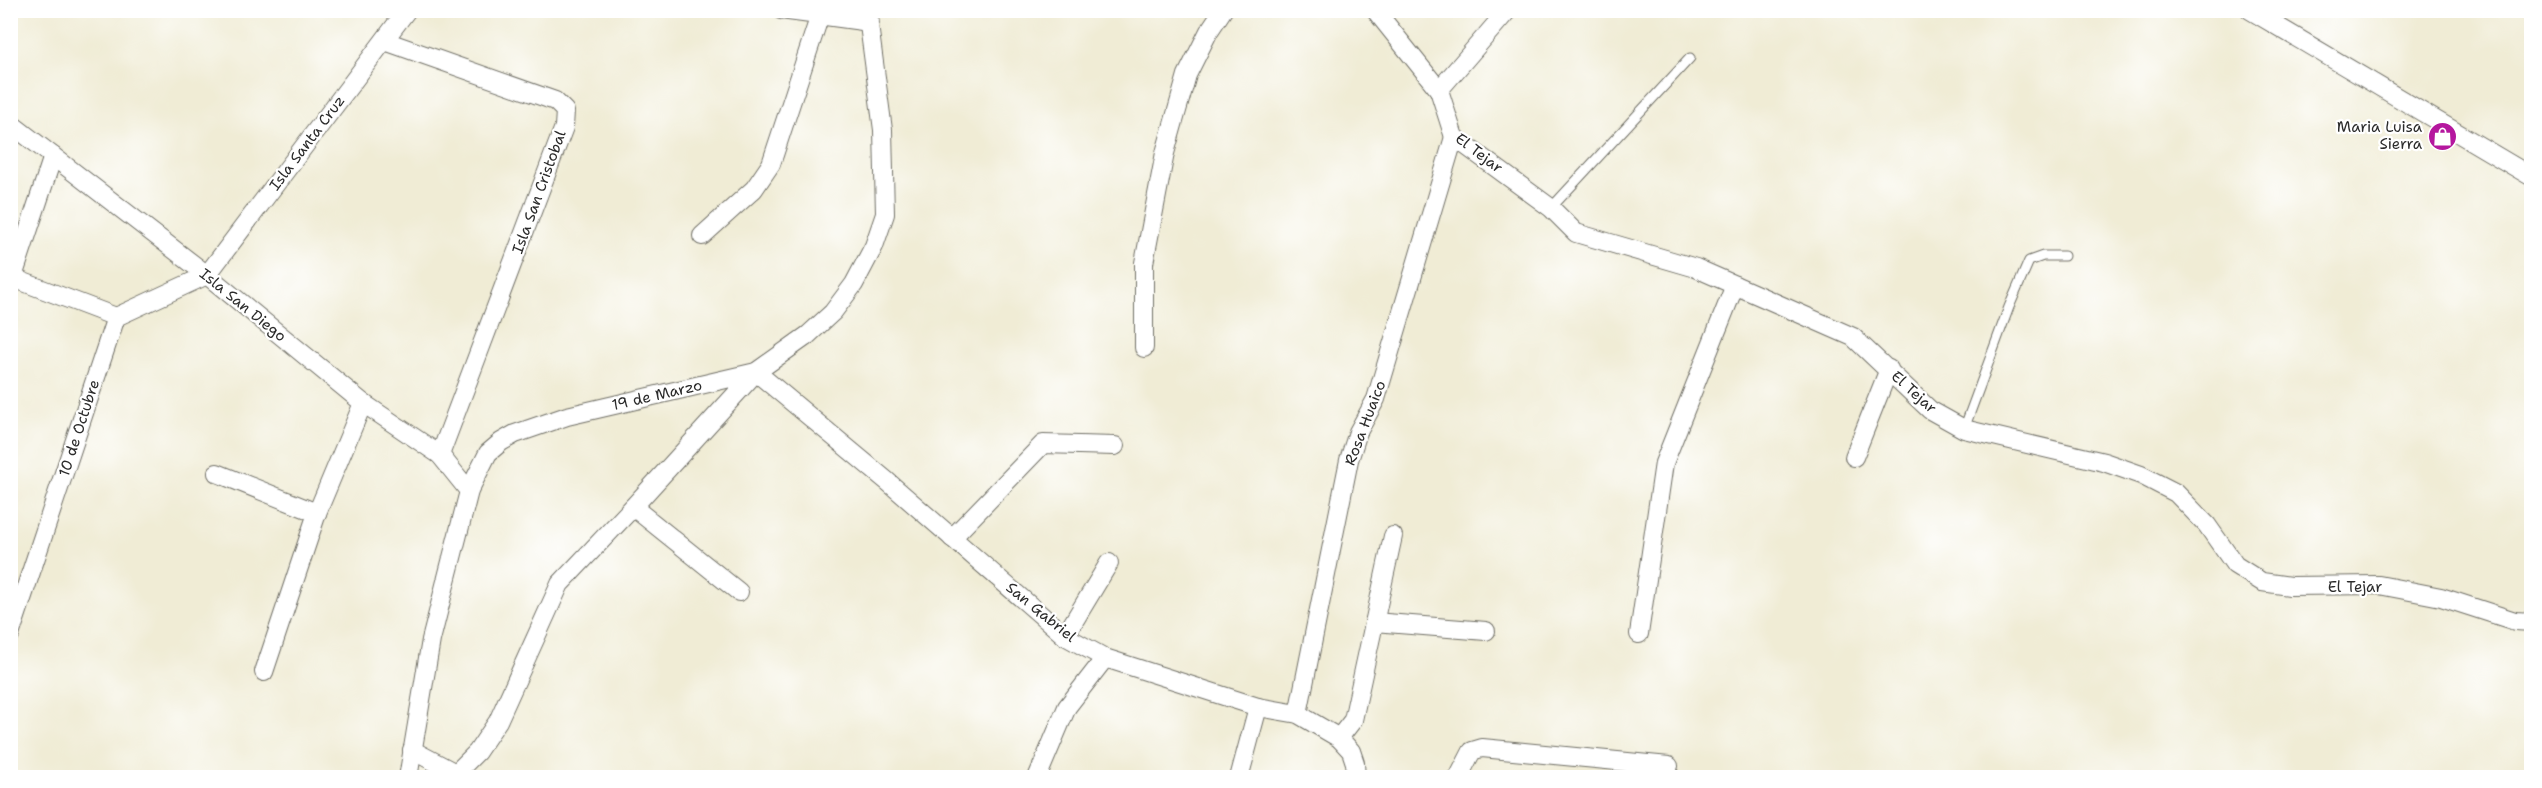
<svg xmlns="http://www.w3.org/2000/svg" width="2542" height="788" viewBox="0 0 2542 788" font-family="'Shantell Sans',sans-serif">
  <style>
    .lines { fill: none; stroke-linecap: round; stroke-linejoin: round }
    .lane-casing { stroke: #706f66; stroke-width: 11 }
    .street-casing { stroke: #706f66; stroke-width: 20 }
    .lane { stroke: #fff; stroke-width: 9 }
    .street { stroke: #fff; stroke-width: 18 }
    .labels { text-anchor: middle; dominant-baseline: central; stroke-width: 4.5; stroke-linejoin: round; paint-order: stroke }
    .poi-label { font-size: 15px; fill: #2b2b2b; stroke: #fff; text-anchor: end }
    .street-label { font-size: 15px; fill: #2b2b2b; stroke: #fff }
  </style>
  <rect width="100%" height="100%" fill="#fff"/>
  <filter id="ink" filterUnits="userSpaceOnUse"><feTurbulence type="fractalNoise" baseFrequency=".0167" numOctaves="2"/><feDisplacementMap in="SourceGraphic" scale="12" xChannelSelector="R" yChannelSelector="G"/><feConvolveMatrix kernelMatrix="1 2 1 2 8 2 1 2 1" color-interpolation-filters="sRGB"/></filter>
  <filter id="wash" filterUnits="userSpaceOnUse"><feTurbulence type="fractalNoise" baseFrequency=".008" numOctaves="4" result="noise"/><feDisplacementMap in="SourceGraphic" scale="24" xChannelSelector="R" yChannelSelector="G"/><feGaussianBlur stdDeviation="1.35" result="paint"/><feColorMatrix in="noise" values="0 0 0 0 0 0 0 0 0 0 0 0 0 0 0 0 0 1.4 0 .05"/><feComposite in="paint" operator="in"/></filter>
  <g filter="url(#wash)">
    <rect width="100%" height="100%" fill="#f0ecd5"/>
  </g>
  <g filter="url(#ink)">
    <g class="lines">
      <defs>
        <g id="lane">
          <path d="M1551,208L1690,58"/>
          <path d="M1964,429L2009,307L2029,261L2043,256H2064"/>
        </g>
        <g id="street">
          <path d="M781,10L870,22"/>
          <path d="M1375,10L1439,90L1454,137L1551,208L1576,233L1696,268L1853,337L1930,410L1964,429L2104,462L2141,475L2176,493L2207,525L2235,565L2262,582L2290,586L2379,585L2441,597L2515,621L2532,622"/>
          <path d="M2250,10L2532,177"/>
          <path d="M385,41L555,101L565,111L564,127L440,455"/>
          <path d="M1439,90L1508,10"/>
          <path d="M10,123L207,275L363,403L440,455L469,491"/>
          <path d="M702,236L754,189L771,164L820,15"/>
          <path d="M13,278L116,317"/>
          <path d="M10,286L53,156"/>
          <path d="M1144,348V263L1165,153L1187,75L1209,31L1223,10"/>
          <path d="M1854,457L1889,369"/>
          <path d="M217,473L317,513"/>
          <path d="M633,507L739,592"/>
          <path d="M952,538L1043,444L1115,446"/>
          <path d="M1374,622L1486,631"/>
          <path d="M1639,634L1664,463L1735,285"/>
          <path d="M10,635L116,317L207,275L407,10"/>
          <path d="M1065,636L1109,563"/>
          <path d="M264,672L317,513L363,403"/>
          <path d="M1298,714L1349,460L1358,432L1376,399L1454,137"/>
          <path d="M1339,738L1353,720L1393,536"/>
          <path d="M412,750L465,778"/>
          <path d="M456,773L477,752L498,721L560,584L633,507L756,372L887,481L1065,636L1105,658L1258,707L1298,714L1339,738L1351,751L1355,763L1356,778"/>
          <path d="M408,778L431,640L469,491L488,453L501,442L515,434L567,416L756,372L808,335L833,312L854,284L874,246L885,214L883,130L867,10"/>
          <path d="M1037,778L1067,707L1105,658"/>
          <path d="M1239,778L1258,707"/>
          <path d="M1458,778L1472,751L1482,748L1669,766"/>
        </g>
      </defs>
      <!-- lane casing -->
      <use href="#lane" class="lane-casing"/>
      <!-- street casing -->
      <use href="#street" class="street-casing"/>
      <!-- lane -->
      <use href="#lane" class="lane"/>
      <!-- street -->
      <use href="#street" class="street"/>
    </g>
  </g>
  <!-- icons -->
  <defs>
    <symbol id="shop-disc" viewBox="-11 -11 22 22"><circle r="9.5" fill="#b5179e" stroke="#fff"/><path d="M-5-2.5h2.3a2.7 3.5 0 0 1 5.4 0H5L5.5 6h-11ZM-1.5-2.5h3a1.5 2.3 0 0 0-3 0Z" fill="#fff"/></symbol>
  </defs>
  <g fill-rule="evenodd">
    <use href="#shop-disc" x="2426" y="120" width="33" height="33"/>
  </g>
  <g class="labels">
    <!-- poi labels -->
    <g class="poi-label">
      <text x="2422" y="127">Maria Luisa<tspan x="2422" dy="17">Sierra</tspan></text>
    </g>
    <!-- street labels -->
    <g class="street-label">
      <text transform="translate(307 143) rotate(-53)">Isla Santa Cruz</text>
      <text transform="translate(1479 153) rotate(37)">El Tejar</text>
      <text transform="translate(539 192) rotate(-70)">Isla San Cristobal</text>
      <text transform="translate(243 305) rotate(39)">Isla San Diego</text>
      <text transform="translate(1914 392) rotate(42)">El Tejar</text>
      <text transform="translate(657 395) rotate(-13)">19 de Marzo</text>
      <text transform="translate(1365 423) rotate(-69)">Rosa Huaico</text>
      <text transform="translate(79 428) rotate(-72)">10 de Octubre</text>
      <text x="2355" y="587">El Tejar</text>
      <text transform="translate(1041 612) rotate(39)">San Gabriel</text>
    </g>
  </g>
  <!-- margin -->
  <rect width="2542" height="788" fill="none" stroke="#fff" stroke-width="36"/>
</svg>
